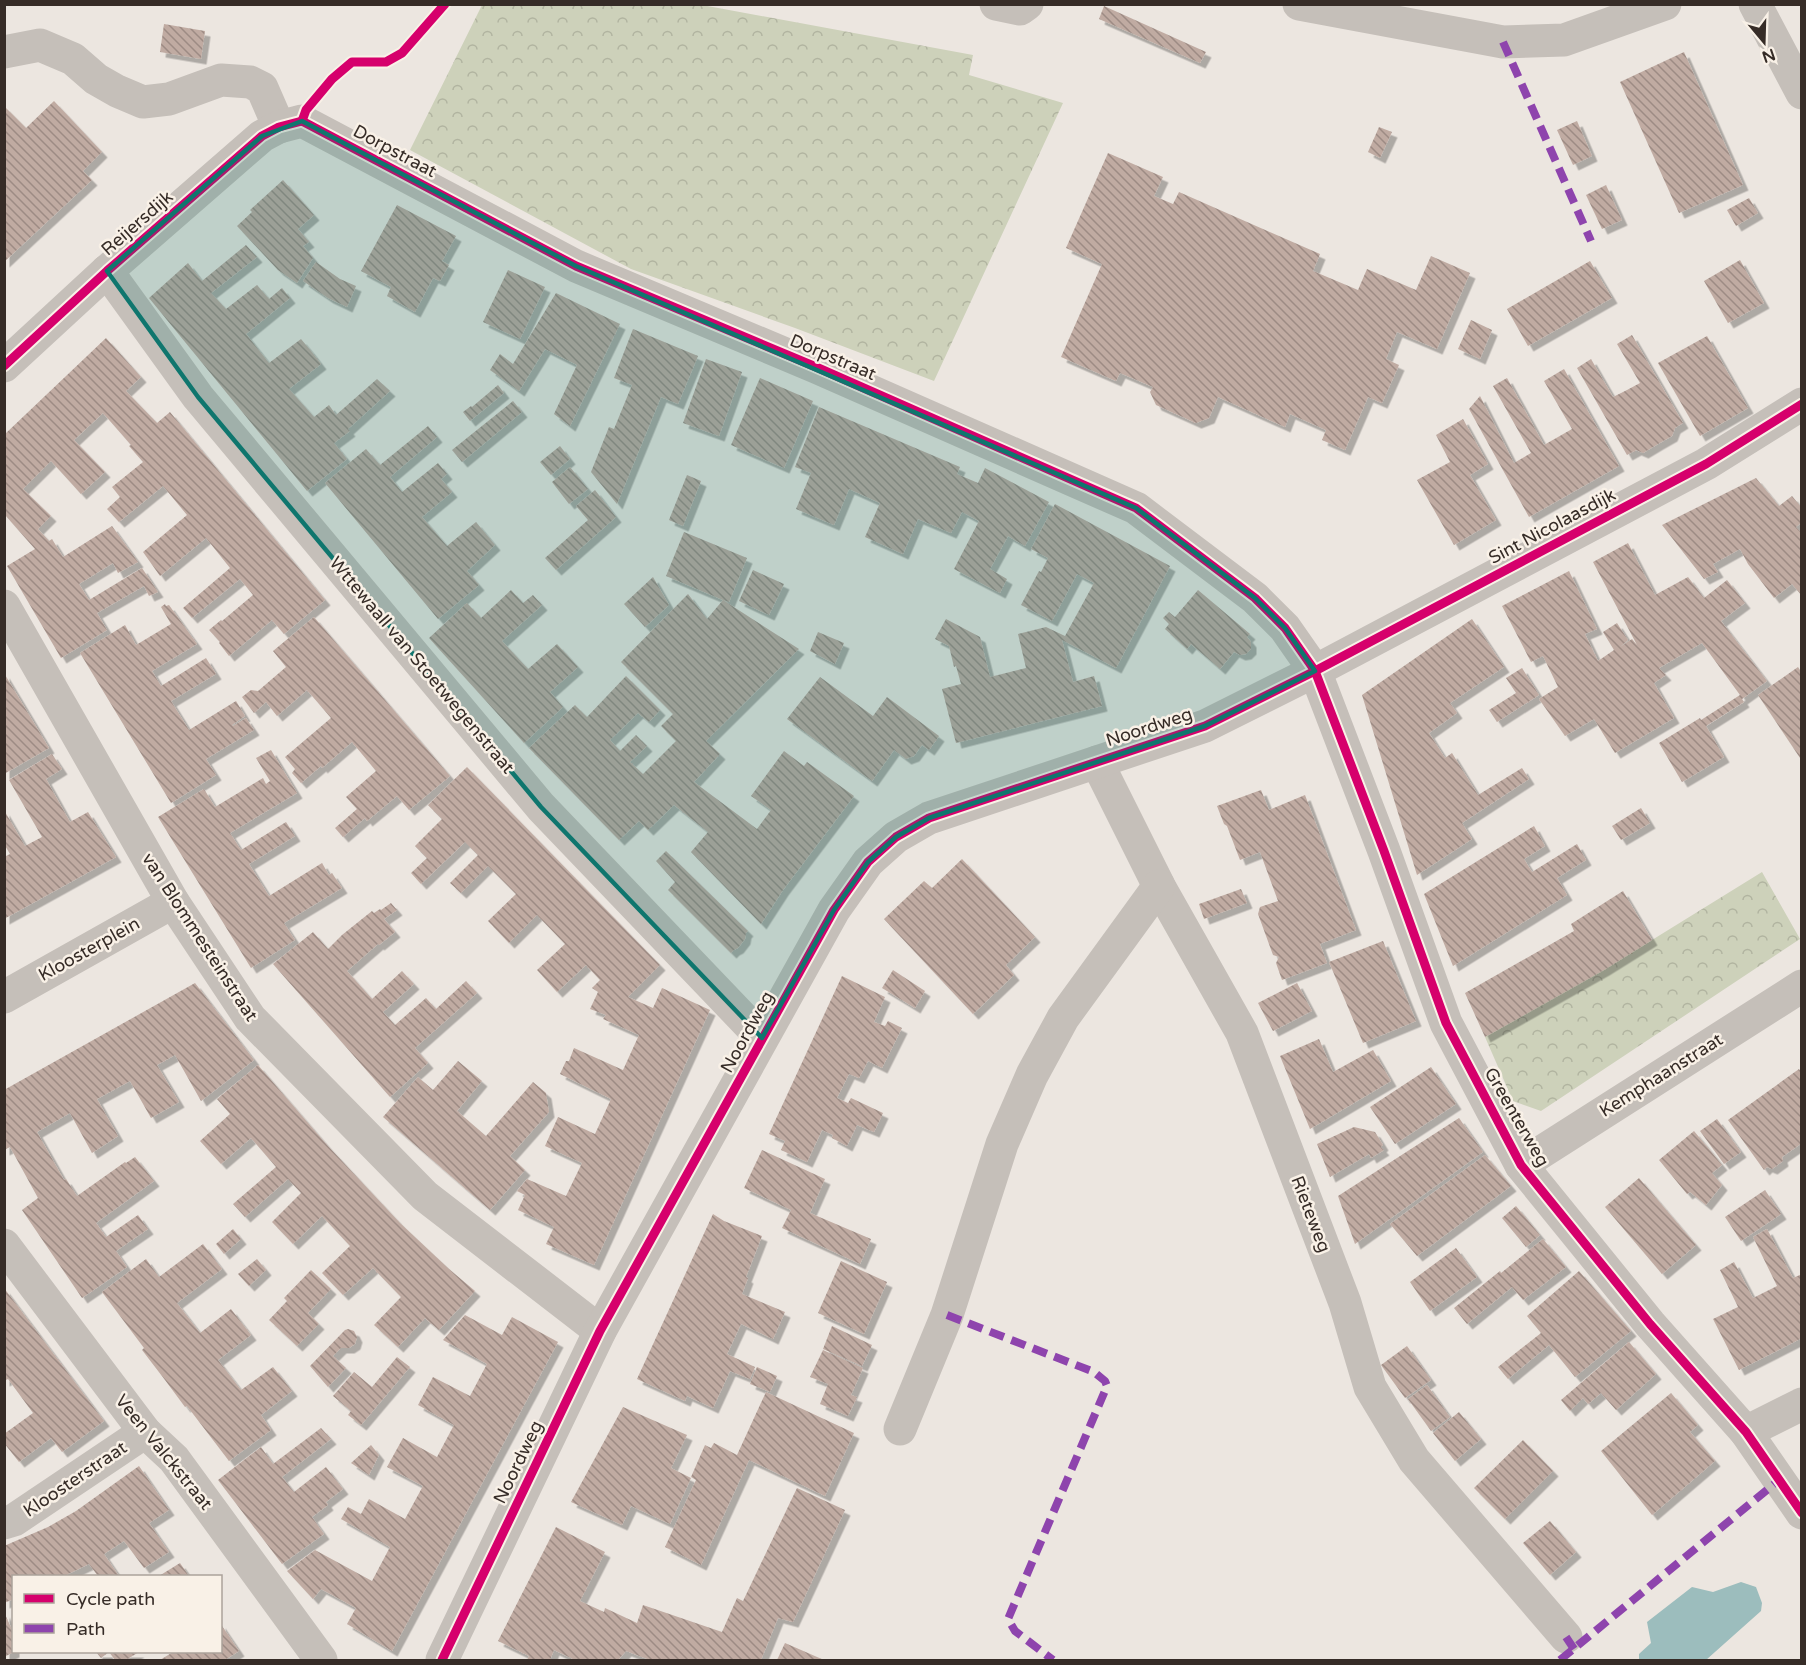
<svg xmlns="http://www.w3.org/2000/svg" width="1806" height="1665" viewBox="0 0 1806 1665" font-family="'Varela Round',sans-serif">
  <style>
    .park { fill: url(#park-crowns) }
    .water { fill: #9cbdbd }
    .building { fill: url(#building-back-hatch); filter: url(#shadow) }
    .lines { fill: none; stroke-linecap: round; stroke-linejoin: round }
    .minor { stroke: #c5bfb9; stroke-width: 33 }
    .quiet { stroke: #8e44ad; stroke-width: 8; stroke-dasharray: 15 8; stroke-linecap: butt }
    .cycleway-casing { stroke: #f9f1e7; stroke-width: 13 }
    .cycleway { stroke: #d6006c; stroke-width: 9 }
    .marked { fill: #0f766e; fill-opacity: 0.2; stroke: #0f766e; stroke-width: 4.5; stroke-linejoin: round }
    .labels { text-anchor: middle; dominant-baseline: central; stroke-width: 5; stroke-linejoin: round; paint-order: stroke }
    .street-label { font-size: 18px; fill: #362c27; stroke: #f9f1e7 }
  </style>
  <defs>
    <pattern id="park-crowns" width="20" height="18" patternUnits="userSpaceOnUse" patternTransform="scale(1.5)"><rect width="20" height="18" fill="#cdd1ba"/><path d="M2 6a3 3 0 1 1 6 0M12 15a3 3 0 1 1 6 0" fill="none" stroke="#b1b4a0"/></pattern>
    <pattern id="building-back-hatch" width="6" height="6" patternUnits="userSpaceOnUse" patternTransform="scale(1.5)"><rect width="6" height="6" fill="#c0aba2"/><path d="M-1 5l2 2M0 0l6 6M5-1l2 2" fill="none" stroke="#9d8b84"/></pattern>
    <filter id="shadow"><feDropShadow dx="5.5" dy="5.5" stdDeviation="0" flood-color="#0004"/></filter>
  </defs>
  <rect width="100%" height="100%" fill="#ece6e0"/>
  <!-- park -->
  <g class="park">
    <path d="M482,5H702L973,55L969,75L1063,103L934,381L795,328L631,269L410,150Z"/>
    <path d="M1762,872L1800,939L1541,1111L1513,1101L1485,1037L1652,940Z"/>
  </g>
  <!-- water -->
  <path class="water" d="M1741,1582L1756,1587L1762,1603L1761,1611L1706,1660H1639V1654L1651,1643L1647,1622L1692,1587L1713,1592Z"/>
  <!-- building -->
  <g class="building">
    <path d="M1104,6L1206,52L1200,63L1099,19Z"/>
    <path d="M164,24L205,31L201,59L160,52Z"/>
    <path d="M1684,52L1743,185L1679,213L1620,82Z"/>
    <path d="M54,101L102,152L83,171L92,180L4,262V106L26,128Z"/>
    <path d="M1577,121L1592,156L1573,165L1557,130Z"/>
    <path d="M1379,127L1392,132L1380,158L1368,152Z"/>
    <path d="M1108,153L1163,177L1154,196L1173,204L1179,192L1320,254L1313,271L1358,290L1367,269L1416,290L1431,256L1470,273L1437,349L1397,332L1386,359L1399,365L1382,403L1368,397L1345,450L1322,440L1326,430L1290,414L1285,427L1218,397L1209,418L1196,423L1156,405L1150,392L1153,387L1120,373L1116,381L1061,357L1102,264L1066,248Z"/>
    <path d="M283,180L314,215L298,229L309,242L303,246L313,258L297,283L278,270L237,226L252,212L250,210Z"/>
    <path d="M1606,185L1622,220L1602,229L1586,195Z"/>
    <path d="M1749,198L1758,213L1736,226L1727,210Z"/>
    <path d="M397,205L456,236L442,261L449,265L440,281L433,278L415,312L387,296L391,287L361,271Z"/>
    <path d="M246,245L257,257L211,293L226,309L257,285L269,299L282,288L290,298L246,334L269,363L301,339L311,351L321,364L289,389L314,417L329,405L336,415L377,379L390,391L348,429L350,431L334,443L347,459L307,491L149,298L188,263L202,281Z"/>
    <path d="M1740,260L1764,303L1728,323L1704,281Z"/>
    <path d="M1590,261L1612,298L1528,346L1507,309Z"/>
    <path d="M316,262L340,279L356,286L347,307L328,298L303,281Z"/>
    <path d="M508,270L545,287L520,339L483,322Z"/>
    <path d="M556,293L620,324L570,426L554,414L577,365L545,349L519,391L490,370L500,354L513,364Z"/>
    <path d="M1471,320L1492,330L1480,359L1458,349Z"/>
    <path d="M633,329L698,356L678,404L661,397L617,504L591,472L609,427L614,429L632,385L614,378Z"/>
    <path d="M1632,335L1683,423L1675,428L1672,436L1658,444L1643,453L1636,450L1627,455L1577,368L1591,359L1613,397L1627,390L1640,383L1617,344Z"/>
    <path d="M1707,336L1748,408L1700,436L1658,363Z"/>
    <path d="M106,338L141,377L126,391L157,423L170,412L325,600L284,634L272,620L229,656L219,643L220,642L209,630L221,620L222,621L253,595L240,579L192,618L183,608L230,568L206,538L160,576L143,552L187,515L163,486L119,522L107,509L120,497L112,487L143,462L129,446L131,445L103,413L74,440L105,472L81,494L51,461L23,489L51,516L38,529L49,541L52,539L63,557L112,526L138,562L118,573L113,563L79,584L89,600L142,568L158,592L149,596L144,586L97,613L107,630L61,658L7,566L35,549L5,515V434Z"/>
    <path d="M706,359L742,372L719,436L683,423Z"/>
    <path d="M1564,369L1619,466L1529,517L1469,409L1480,396L1514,463L1531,453L1493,386L1507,378L1544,445L1572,429L1544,381Z"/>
    <path d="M760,378L813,401L784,468L731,445Z"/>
    <path d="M498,385L504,393L470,421L463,412L471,406L472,407Z"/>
    <path d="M513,401L522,412L462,462L452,450Z"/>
    <path d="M819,407L960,467L957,474L978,483L985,468L1049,502L1025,546L1008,536L990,569L1007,579L1000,593L954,569L979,521L962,512L951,533L918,519L903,554L865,537L880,503L849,489L834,525L796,509L811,473L795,467Z"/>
    <path d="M1463,419L1488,464L1470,475L1496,520L1454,545L1417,480L1450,462L1436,435Z"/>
    <path d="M428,426L437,437L390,477L402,492L438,463L447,474L441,479L452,492L422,517L447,546L476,522L495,545L467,571L479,585L438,619L325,483L366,449L380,465Z"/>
    <path d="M560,446L570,459L551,475L540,462Z"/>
    <path d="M570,467L588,489L569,504L552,482Z"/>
    <path d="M687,475L701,481L683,526L669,520Z"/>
    <path d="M1756,478L1779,506L1792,496L1802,508V522L1796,527L1802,533V596L1792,584L1774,598L1748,564L1740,549L1713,564L1718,572L1704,579L1662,525Z"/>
    <path d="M595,490L616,517L556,570L545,558L588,520L576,506Z"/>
    <path d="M1055,504L1170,566L1116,668L1062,640L1073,682L1094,676L1102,706L956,743L942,689L961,684L956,666L954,667L949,646L935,639L946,619L980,637L990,677L1026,668L1018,634L1046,627L1065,636L1094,583L1077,574L1052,621L1021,605L1039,571L1041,572L1048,558L1031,549Z"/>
    <path d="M684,532L747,558L729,602L723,600L799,649L706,741L720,754L694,782L757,829L771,810L751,796L784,751L804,766L807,762L854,796L783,890L761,924L691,852L708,832L674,805L648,830L639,821L619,840L529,748L575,705L587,717L626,676L660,710L649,722L638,713L610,740L620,751L636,735L647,746L630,762L643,774L676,741L661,726L673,714L621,662L688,594L707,619L723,600L666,576Z"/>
    <path d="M1628,543L1655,595L1688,577L1704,598L1727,580L1745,603L1721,621L1767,681L1742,699L1744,702L1706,726L1724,757L1682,782L1659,743L1700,718L1701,720L1740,695L1702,643L1659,668L1666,675L1654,683L1674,718L1615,753L1594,719L1565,736L1539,699L1558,687L1557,685L1543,656L1531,662L1502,606L1569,571L1597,629L1585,634L1598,661L1614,650L1603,632L1617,623L1628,640L1620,647L1632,639L1637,645L1593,562Z"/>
    <path d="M753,570L784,584L769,615L739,601Z"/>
    <path d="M653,577L669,605L645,627L624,604Z"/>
    <path d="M511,590L523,603L533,595L542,605L502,641L528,669L557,644L578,667L550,692L563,707L524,743L429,638L467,603L481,618Z"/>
    <path d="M1198,590L1250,634L1247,637L1251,642V649L1246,654L1240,655L1234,652L1220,669L1191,644L1187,649L1165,629L1169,624L1163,618L1169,612L1175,617Z"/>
    <path d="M165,604L166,606L169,605L197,644L152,671L161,686L206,658L216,674L171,701L189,730L236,701L245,716L232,725L233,726L246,718L254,730L206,759L216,775L171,803L80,653L125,625L136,645L171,624L161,607Z"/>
    <path d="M314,617L450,776L409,810L397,796L367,821L365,818L343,837L335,828L357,809L346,797L376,771L352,742L322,768L321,766L301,783L292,773L295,769L285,757L331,718L307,690L277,716L266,702L254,713L242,697L251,690L258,691L286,667L273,651Z"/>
    <path d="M1472,619L1504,667L1450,703L1457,713L1429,733L1445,758L1452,753L1478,795L1522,768L1529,779L1462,823L1472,839L1417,875L1362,695Z"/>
    <path d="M818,632L844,643L835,664L810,651Z"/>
    <path d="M1798,667L1802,673V761L1758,695Z"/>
    <path d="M1522,668L1539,695L1497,722L1489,710L1516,693L1506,678Z"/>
    <path d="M4,673L49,748L4,774Z"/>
    <path d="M820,677L873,716L887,697L939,736L929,750L922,745L914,756L906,759L894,750L872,781L787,719Z"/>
    <path d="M271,750L297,793L230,833L241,850L286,822L295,836L249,864L269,896L322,863L329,875L332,873L342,888L284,923L295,940L251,968L158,817L204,789L215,807L263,778L266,784L270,781L256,758Z"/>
    <path d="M52,754L62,769L46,779L70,822L88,812L116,857L4,919V857L10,854L4,844V810L25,846L42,837L9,780Z"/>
    <path d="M467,767L660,965L628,997L653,1008L662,988L710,1010L594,1265L546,1244L554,1227L518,1210L525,1195L517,1191L527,1179L566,1196L582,1163L545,1146L558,1117L595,1134L611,1099L560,1074L566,1061H569L574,1048L623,1070L639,1035L603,1019L606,1015L590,1009L598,992L592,988L600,980L586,965L557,992L537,970L565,944L537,915L509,943L488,921L516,894L488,866L461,893L450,883L478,855L465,842L421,884L411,873L427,858L415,846L442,819L428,805Z"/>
    <path d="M1261,790L1269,810L1305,795L1356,930L1320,944L1327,963L1282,980L1276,963L1279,957L1273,955L1258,914L1260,907L1278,901L1260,852L1240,860L1227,826L1224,824L1217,806Z"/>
    <path d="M1641,808L1650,823L1621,840L1612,826Z"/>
    <path d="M1534,826L1545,846L1524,859L1532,872L1577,844L1586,860L1557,878L1567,895L1453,966L1424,894Z"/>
    <path d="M666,851L748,931L746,933L745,939L738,948L734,950L731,953L668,890L675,882L656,861Z"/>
    <path d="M962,859L1035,937L1006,965L1014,975L973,1014L884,919L924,881L932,888Z"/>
    <path d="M1241,889L1247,903L1204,919L1199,904Z"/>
    <path d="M1623,891L1652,940L1604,970L1485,1037L1465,993L1574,931L1571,924Z"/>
    <path d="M391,903L397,910L384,919L395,932L379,945L378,944L347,971L372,999L402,971L414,984L383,1012L395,1025L426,998L436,1009L466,981L477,993L415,1048L428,1063L390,1097L273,964L313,932L328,949L342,935L372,911L374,913L380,909L381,910Z"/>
    <path d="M1383,941L1416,1021L1363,1043L1329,962Z"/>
    <path d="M893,970L925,991L915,1008L882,988Z"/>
    <path d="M842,976L885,997L874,1022L885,1026L888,1021L902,1028L882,1068L868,1061L859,1078L849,1074L837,1098L848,1103L851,1098L883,1113L874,1132L857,1125L847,1146L832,1138L833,1135L822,1130L807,1162L781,1150L785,1141L769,1134Z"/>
    <path d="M195,983L254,1060L201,1101L175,1055L157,1065L179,1102L151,1118L130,1081L97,1099L118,1136L92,1153L70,1113L37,1132L64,1180L66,1179L77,1196L125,1162L126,1163L135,1157L154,1181L96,1223L106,1237L138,1215L148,1229L116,1251L127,1267L82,1298L22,1210L38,1198L10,1147L4,1150V1090Z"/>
    <path d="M1297,983L1312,1011L1273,1031L1258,1003Z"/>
    <path d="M1319,1039L1333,1072L1373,1050L1391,1081L1310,1129L1280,1056Z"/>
    <path d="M458,1061L482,1081L457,1111L486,1136L533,1082L546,1093L549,1112L510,1156L525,1170L490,1210L383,1117L418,1077L433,1090Z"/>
    <path d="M258,1065L327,1145L400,1223L449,1269L475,1291L439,1330L425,1318L398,1347L374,1325L401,1297L373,1268L343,1295L322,1273L350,1246L322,1216L293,1244L272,1222L301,1193L288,1179L245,1217L233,1204L276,1167L251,1138L221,1164L200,1141L230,1114L217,1099Z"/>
    <path d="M1431,1067L1456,1104L1395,1144L1370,1107Z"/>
    <path d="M1799,1069L1802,1073V1143L1782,1157L1783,1161L1772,1169L1767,1167L1764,1170L1728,1120Z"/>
    <path d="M1459,1118L1483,1152L1355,1244L1338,1196Z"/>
    <path d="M1717,1119L1741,1152L1724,1164L1700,1131Z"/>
    <path d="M1354,1127L1375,1132L1383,1145L1381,1147L1384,1150L1371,1158L1369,1154L1330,1177L1317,1144Z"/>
    <path d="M1694,1131L1722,1165L1712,1173L1722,1185L1706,1205L1690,1192L1687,1194L1659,1160Z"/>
    <path d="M762,1150L825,1179L810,1213L871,1239L860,1264L782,1228L791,1210L744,1188Z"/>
    <path d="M1485,1155L1511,1186L1417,1256L1390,1224Z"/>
    <path d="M1639,1178L1696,1245L1662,1274L1605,1207Z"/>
    <path d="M1765,1190L1781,1214L1741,1241L1725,1217Z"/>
    <path d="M1516,1206L1540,1235L1526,1247L1502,1218Z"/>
    <path d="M713,1214L724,1221L762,1236L746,1277L748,1278L742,1294L785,1312L773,1339L741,1324L727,1354L755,1367L750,1379L730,1371L713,1408L687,1396L685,1401L637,1379Z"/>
    <path d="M233,1229L241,1239L224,1254L216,1244Z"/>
    <path d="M1767,1229L1793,1278L1802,1274V1338L1739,1370L1713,1319L1738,1307L1720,1270L1734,1262L1753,1298L1777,1286L1753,1237Z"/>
    <path d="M1543,1239L1566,1267L1523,1300L1512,1287L1467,1324L1454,1308L1500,1271L1501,1273Z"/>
    <path d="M203,1244L222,1269L177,1303L200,1333L231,1309L251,1335L218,1360L241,1390L273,1367L292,1391L261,1415L271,1430L229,1461L187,1406L185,1407L165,1380L142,1350L144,1348L102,1292L146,1259L159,1277Z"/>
    <path d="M1456,1248L1477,1277L1430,1311L1410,1282Z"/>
    <path d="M257,1259L266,1270L249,1286L238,1274Z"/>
    <path d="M841,1261L887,1282L864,1334L818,1313Z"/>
    <path d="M311,1270L331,1289L308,1313L319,1324L297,1346L269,1320L287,1301L284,1298Z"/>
    <path d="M1579,1271L1631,1331L1575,1377L1549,1345L1508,1379L1498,1367L1541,1333L1527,1316Z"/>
    <path d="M4,1288L104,1421L62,1452L51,1438L19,1462L4,1443V1434L33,1413L8,1379L4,1381Z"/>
    <path d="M465,1315L502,1335L512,1317L558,1342L392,1651L347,1624L356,1608L321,1589L313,1599L287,1571L315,1550L372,1581L390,1547L341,1519L348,1507L361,1514L369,1499L405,1519L423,1486L387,1467L403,1438L437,1457L454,1425L418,1405L433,1377L470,1396L487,1364L443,1340Z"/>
    <path d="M832,1326L872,1345L862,1366L823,1349Z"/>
    <path d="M348,1329L354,1331L357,1337L355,1344L349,1348H341L333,1356L346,1368L328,1387L310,1366L345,1330Z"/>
    <path d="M1629,1342L1656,1374L1616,1410L1601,1393L1588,1404L1583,1398L1570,1411L1561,1400Z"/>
    <path d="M1407,1346L1431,1380L1405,1398L1381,1365Z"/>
    <path d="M823,1350L863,1368L851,1395L857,1397L848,1416L820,1404L828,1384L810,1377Z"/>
    <path d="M397,1357L410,1367L361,1425L348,1415L351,1411L333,1396L354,1372L372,1387Z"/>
    <path d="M757,1367L777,1376L770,1392L750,1384Z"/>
    <path d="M1427,1385L1450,1417L1431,1431L1408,1399Z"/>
    <path d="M766,1392L854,1433L825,1496L749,1460L701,1565L665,1547L696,1480L691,1477L705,1445L711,1448L714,1443L737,1455Z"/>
    <path d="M1671,1393L1698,1425L1690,1432L1715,1461L1652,1515L1601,1451Z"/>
    <path d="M623,1407L687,1435L671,1468L691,1478L670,1524L631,1506L622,1525L571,1502Z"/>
    <path d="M1459,1412L1481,1439L1455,1461L1433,1433Z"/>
    <path d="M321,1428L331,1439L282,1477L294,1492L326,1467L343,1489L326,1502L328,1505L312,1517L324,1534L282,1564L218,1480L261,1447L273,1464Z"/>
    <path d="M1523,1440L1553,1471L1505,1519L1474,1488Z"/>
    <path d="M371,1445L379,1455L369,1475L351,1463Z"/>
    <path d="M139,1466L169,1510L149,1523L169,1552L144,1568L124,1541L104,1554L119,1576H98L89,1564L64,1576H14V1599L4,1603V1546L48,1527L76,1511Z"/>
    <path d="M797,1488L845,1510L793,1622L778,1618L761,1660H650L626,1651L618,1660L608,1659L607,1660H575L554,1650L550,1660H527L529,1656L498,1641L556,1527L605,1552L580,1601L604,1612L605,1608L637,1623L643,1605L722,1632L737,1598L743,1601Z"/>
    <path d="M1550,1521L1576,1552L1550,1575L1523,1543Z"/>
    <path d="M180,1563L189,1576H159Z"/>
    <path d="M4,1612L14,1634V1652L4,1657Z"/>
    <path d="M220,1623L239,1651L225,1660H160L173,1652H220Z"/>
    <path d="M785,1643L824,1660H777Z"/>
    <path d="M96,1652H139L126,1660H115L109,1652L101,1658Z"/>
  </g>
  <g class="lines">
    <!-- minor -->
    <g class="minor">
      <path d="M996,4L1020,9L1027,4"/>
      <path d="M1299,4L1503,42L1564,40L1665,4"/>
      <path d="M1755,4L1802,93"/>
      <path d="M4,52L40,45L73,59L96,79L117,91L143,102L169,99L221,80L250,82L262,88L279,127"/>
      <path d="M107,271L198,397L541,807L762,1038"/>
      <path d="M4,366L107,271L262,136L279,127L302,121L576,266L816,367L1136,508L1255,598L1285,628L1315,671L1384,851L1446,1023L1521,1165L1650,1324L1746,1432L1802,1513"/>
      <path d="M4,606L173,902L250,1018L425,1196L600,1331"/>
      <path d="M1097,762L1159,886L1242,1033L1345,1303L1370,1387L1414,1460L1566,1637"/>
      <path d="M4,997L173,902"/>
      <path d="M1521,1165L1802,986"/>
      <path d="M4,1245L145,1432L174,1459L321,1660"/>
      <path d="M900,1429L947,1315L1002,1144L1032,1075L1063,1018L1159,886"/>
      <path d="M1746,1432L1802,1404"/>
      <path d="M4,1523L14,1520L145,1432"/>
      <path d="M442,1660L600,1331L834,910L868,862L896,837L929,818L1205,726L1315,671L1706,464L1802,404"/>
    </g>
    <!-- quiet -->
    <g class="quiet">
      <path d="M1503,42L1591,241"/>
      <path d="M947,1315L1094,1372L1105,1381L1107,1386L1008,1619L1015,1631L1053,1660"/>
      <path d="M1566,1637L1574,1649"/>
      <path d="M1560,1660L1779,1480"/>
    </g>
    <defs>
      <g id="cycleway">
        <path d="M302,121L576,266L816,367L1136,508L1255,598L1285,628L1315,671L1384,851L1446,1023L1521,1165L1650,1324L1746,1432L1802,1513"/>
        <path d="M302,121L306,110L332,79L352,62H386L402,53L445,4"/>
        <path d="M4,366L107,271L262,136L279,127L302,121"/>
        <path d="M442,1660L600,1331L834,910L868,862L896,837L929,818L1205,726L1315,671L1706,464L1802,404"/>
      </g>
    </defs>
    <!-- cycleway casing -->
    <use href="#cycleway" class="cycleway-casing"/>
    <!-- cycleway -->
    <use href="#cycleway" class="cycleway"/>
  </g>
  <!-- marked area -->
  <path class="marked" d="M302,121L576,266L1136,508L1255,598L1285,628L1315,671L1205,726L929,818L896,837L868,862L834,910L762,1038L541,807L198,397L107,271L262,136Z"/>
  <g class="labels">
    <!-- street labels -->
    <g class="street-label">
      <text transform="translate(395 151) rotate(28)">Dorpstraat</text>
      <text transform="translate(137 223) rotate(-41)">Reijersdijk</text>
      <text transform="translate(833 357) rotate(23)">Dorpstraat</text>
      <text transform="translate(1552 526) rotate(-28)">Sint Nicolaasdijk</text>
      <text transform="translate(422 665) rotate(50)">Wttewaall van Stoetwegenstraat</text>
      <text transform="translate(1149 727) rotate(-18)">Noordweg</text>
      <text transform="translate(200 937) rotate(57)">van Blommesteinstraat</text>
      <text transform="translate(89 949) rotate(-29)">Kloosterplein</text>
      <text transform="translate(747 1032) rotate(-61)">Noordweg</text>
      <text transform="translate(1661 1075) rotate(-32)">Kemphaanstraat</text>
      <text transform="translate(1517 1117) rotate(60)">Greenterweg</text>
      <text transform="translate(1311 1214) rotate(69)">Rieteweg</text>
      <text transform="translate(164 1452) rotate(51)">Veen Valckstraat</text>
      <text transform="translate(518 1462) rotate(-64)">Noordweg</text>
      <text transform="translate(75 1479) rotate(-34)">Kloosterstraat</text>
    </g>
  </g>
  <!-- border -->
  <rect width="1806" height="1665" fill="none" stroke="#362c27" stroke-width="12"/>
  <!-- legend -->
  <rect x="12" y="1575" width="210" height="78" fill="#f9f1e7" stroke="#aba29a" stroke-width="1.5"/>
  <rect x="24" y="1594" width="30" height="9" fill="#d6006c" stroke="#aba29a" stroke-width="1.5"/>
  <text x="66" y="1605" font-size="18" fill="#362c27">Cycle path</text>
  <rect x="24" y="1624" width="30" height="9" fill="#8e44ad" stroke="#aba29a" stroke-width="1.5"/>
  <text x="66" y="1635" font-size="18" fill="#362c27">Path</text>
  <!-- north arrow -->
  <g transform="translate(1764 42) rotate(161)" stroke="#f9f1e7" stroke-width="4.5" paint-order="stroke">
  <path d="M0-4.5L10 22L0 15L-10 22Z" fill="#362c27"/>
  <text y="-9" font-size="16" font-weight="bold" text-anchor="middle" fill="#362c27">N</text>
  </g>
</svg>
